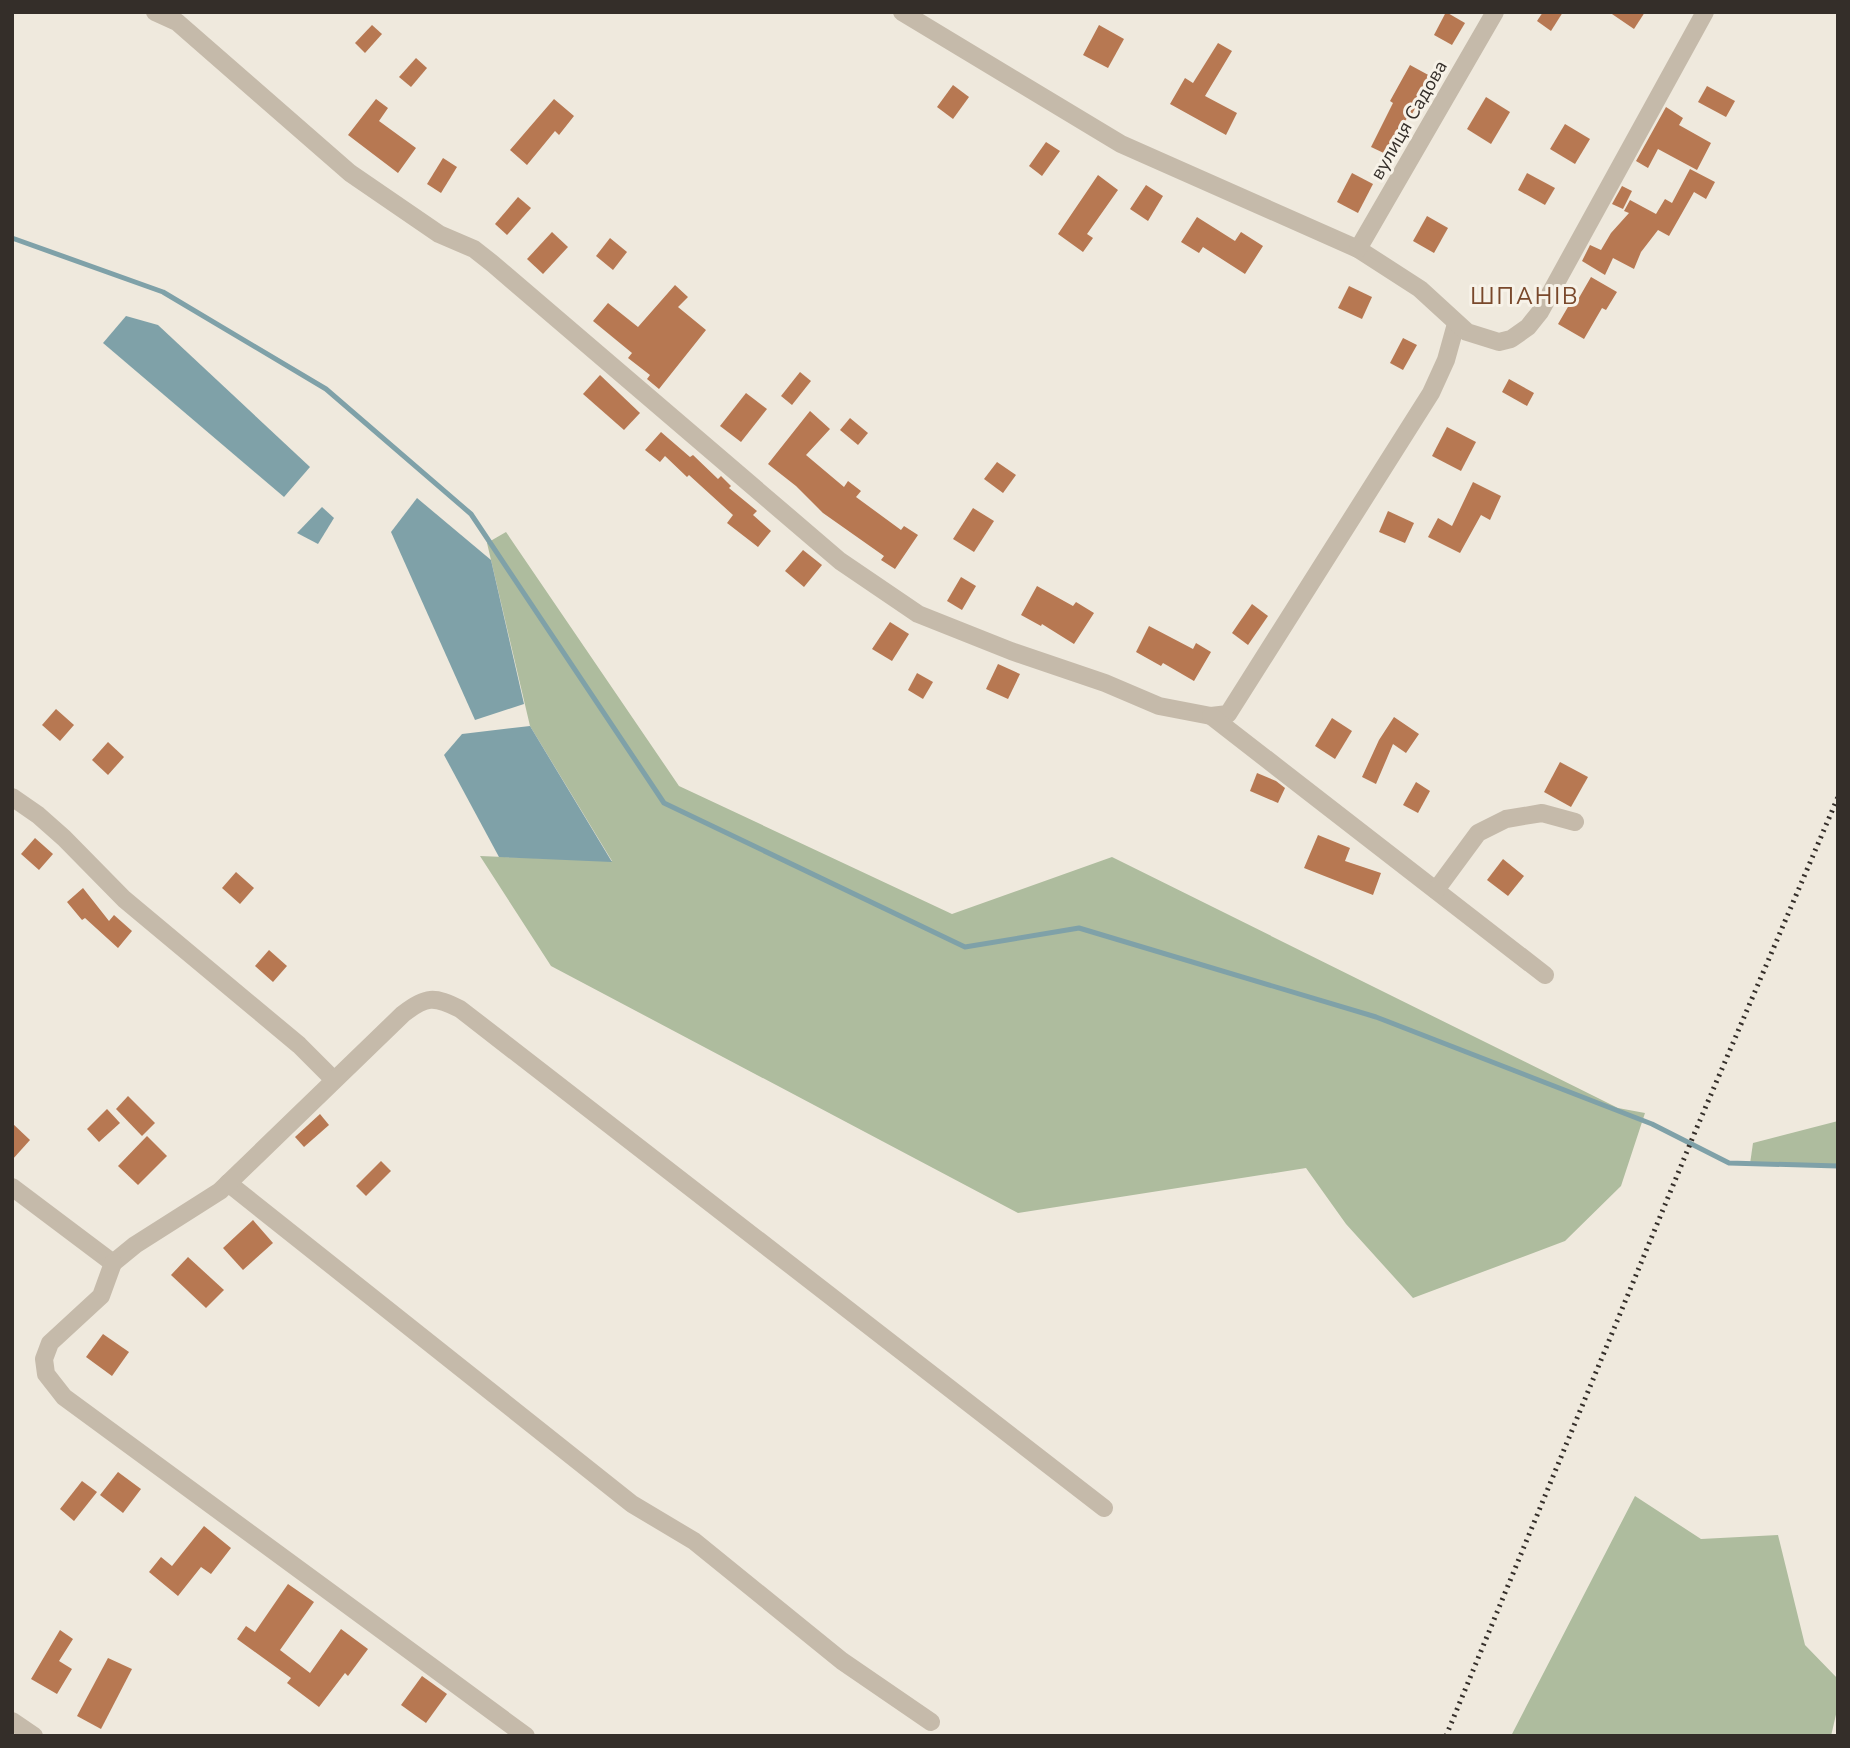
<svg xmlns="http://www.w3.org/2000/svg" width="1850" height="1748" viewBox="0 0 1850 1748" font-family="'Nunito Sans',sans-serif">
  <style>
    .green { fill: #aebc9e }
    .water { fill: #7fa1a8 }
    .lines { fill: none; stroke-linecap: round; stroke-linejoin: round }
    .stream { stroke: #7fa1a8; stroke-width: 5 }
    .building { fill: #b77852 }
    .minor { stroke: #c5baaa; stroke-width: 18 }
    .rail { stroke: #342e29; stroke-width: 5; stroke-dasharray: 2 5; stroke-linecap: butt }
    .labels { text-anchor: middle; dominant-baseline: central; stroke-width: 6; stroke-linejoin: round; paint-order: stroke }
    .street-label { font-size: 19px; fill: #342e29; stroke: #f7f2e8 }
    .quarter-label { font-size: 23px; letter-spacing: 2px; fill: #79482b; stroke: #f7f2e8 }
  </style>
  <rect width="100%" height="100%" fill="#efe9dd"/>
  <!-- green -->
  <g class="green">
    <path d="M506,532L679,786L952,914L1112,857L1618,1108L1645,1113L1621,1186L1565,1241L1413,1298L1346,1224L1306,1168L1018,1213L551,966L480,856L612,861L530,726L487,543Z"/>
    <path d="M1838,1121V1166L1750,1164L1753,1143Z"/>
    <path d="M1635,1496L1701,1539L1778,1535L1805,1645L1838,1679V1706L1831,1736H1511Z"/>
  </g>
  <!-- water -->
  <g class="water">
    <path d="M126,316L158,325L310,467L284,497L103,343Z"/>
    <path d="M417,498L491,560L524,704L475,720L391,532Z"/>
    <path d="M322,507L334,518L318,544L297,533Z"/>
    <path d="M530,726L612,862L499,857L444,755L462,734Z"/>
  </g>
  <g class="lines">
    <!-- stream -->
    <path class="stream" d="M12,238L163,292L326,389L471,514L664,803L965,947L1079,928L1376,1017L1652,1124L1729,1163L1838,1166"/>
  </g>
  <!-- building -->
  <g class="building">
    <path d="M1446,12L1465,23L1452,45L1434,35Z"/>
    <path d="M1543,12H1563L1551,31L1537,21Z"/>
    <path d="M1609,12H1645L1634,29Z"/>
    <path d="M372,25L382,34L365,53L355,43Z"/>
    <path d="M1099,25L1124,39L1108,68L1083,55Z"/>
    <path d="M1218,43L1232,51L1205,96L1237,113L1226,135L1170,104L1185,78L1193,83Z"/>
    <path d="M416,58L427,68L411,87L399,77Z"/>
    <path d="M1410,65L1432,77L1412,114L1410,112L1388,155L1371,147L1393,103L1390,101Z"/>
    <path d="M953,85L969,97L953,119L937,107Z"/>
    <path d="M1707,86L1735,101L1726,117L1698,102Z"/>
    <path d="M1486,97L1510,112L1491,144L1467,129Z"/>
    <path d="M376,99L388,108L379,121L416,148L398,173L348,135Z"/>
    <path d="M554,99L574,116L559,135L555,131L527,165L510,150Z"/>
    <path d="M1666,107L1683,118L1679,125L1711,143L1697,170L1658,149L1648,168L1636,161Z"/>
    <path d="M1565,124L1590,139L1575,164L1550,149Z"/>
    <path d="M1046,142L1060,151L1042,176L1029,166Z"/>
    <path d="M443,158L457,167L441,193L427,184Z"/>
    <path d="M1690,169L1715,182L1706,199L1694,192L1669,236L1658,230L1641,252L1634,269L1613,258L1605,275L1582,261L1590,245L1601,250L1611,233L1629,213L1624,211L1630,200L1656,214L1665,199L1672,203Z"/>
    <path d="M1352,173L1373,184L1358,213L1337,202Z"/>
    <path d="M1527,173L1555,188L1545,205L1518,190Z"/>
    <path d="M1098,175L1118,190L1087,234L1093,238L1083,252L1058,234Z"/>
    <path d="M1146,185L1163,196L1148,221L1130,209Z"/>
    <path d="M1622,186L1632,191L1623,209L1612,204Z"/>
    <path d="M518,197L531,208L507,235L495,224Z"/>
    <path d="M1427,216L1448,228L1434,253L1413,241Z"/>
    <path d="M1197,217L1235,241L1241,232L1263,246L1245,274L1203,247L1199,253L1181,242Z"/>
    <path d="M552,232L568,247L543,274L527,259Z"/>
    <path d="M610,238L627,252L613,270L596,256Z"/>
    <path d="M1591,277L1617,292L1606,310L1602,308L1584,339L1558,324L1572,300L1576,303Z"/>
    <path d="M675,285L688,297L678,307L706,330L659,389L647,379L650,375L628,358L632,353L593,321L608,303L638,327Z"/>
    <path d="M1349,286L1372,297L1362,319L1338,308Z"/>
    <path d="M1403,338L1417,345L1403,370L1390,363Z"/>
    <path d="M800,372L811,381L792,405L781,396Z"/>
    <path d="M600,375L640,413L624,430L583,394Z"/>
    <path d="M1509,379L1534,393L1527,406L1502,392Z"/>
    <path d="M746,393L767,409L741,442L720,426Z"/>
    <path d="M810,411L830,429L806,455L844,487L848,481L861,491L856,497L901,530L904,526L918,535L895,569L881,560L884,556L823,513L796,486L768,464Z"/>
    <path d="M850,418L868,433L858,445L840,430Z"/>
    <path d="M1447,427L1476,442L1461,471L1432,456Z"/>
    <path d="M661,432L690,457L693,455L718,479L721,476L731,486L729,488L757,511L753,515L771,531L758,547L727,523L733,515L689,475L687,477L665,456L660,462L645,450Z"/>
    <path d="M997,462L1016,475L1003,493L984,479Z"/>
    <path d="M1473,482L1501,496L1490,520L1481,515L1460,553L1428,537L1438,518L1452,526Z"/>
    <path d="M973,508L994,521L974,552L953,539Z"/>
    <path d="M1388,511L1414,523L1405,543L1379,532Z"/>
    <path d="M803,550L822,565L804,587L785,571Z"/>
    <path d="M961,577L976,586L962,610L947,601Z"/>
    <path d="M1037,586L1073,606L1076,602L1094,613L1074,644L1042,624L1041,626L1021,615Z"/>
    <path d="M1252,604L1268,616L1248,645L1232,633Z"/>
    <path d="M890,622L909,634L892,661L872,649Z"/>
    <path d="M1149,626L1193,649L1196,643L1211,652L1194,681L1163,663L1161,666L1136,652Z"/>
    <path d="M998,664L1020,674L1008,699L986,689Z"/>
    <path d="M917,673L933,682L923,699L908,690Z"/>
    <path d="M56,709L74,725L60,741L42,725Z"/>
    <path d="M1394,717L1419,734L1406,753L1393,744L1376,784L1362,777L1379,740Z"/>
    <path d="M1332,718L1352,731L1335,759L1315,746Z"/>
    <path d="M108,742L124,757L108,775L92,760Z"/>
    <path d="M1560,762L1588,777L1571,807L1544,792Z"/>
    <path d="M1257,773L1276,781L1285,788L1278,803L1250,791Z"/>
    <path d="M1416,782L1430,791L1418,813L1403,805Z"/>
    <path d="M1318,835L1350,848L1345,861L1381,873L1373,895L1304,868Z"/>
    <path d="M35,838L53,854L39,870L21,854Z"/>
    <path d="M1503,859L1524,876L1508,896L1487,880Z"/>
    <path d="M236,872L254,888L240,904L222,888Z"/>
    <path d="M83,888L109,921L114,915L132,931L118,948L85,918L82,920L67,902Z"/>
    <path d="M269,950L287,966L273,982L255,966Z"/>
    <path d="M128,1096L155,1123L142,1136L116,1109Z"/>
    <path d="M107,1109L120,1123L99,1142L87,1129Z"/>
    <path d="M320,1114L329,1125L304,1147L295,1137Z"/>
    <path d="M12,1123L30,1140L12,1160Z"/>
    <path d="M147,1136L167,1156L138,1185L118,1166Z"/>
    <path d="M381,1161L391,1171L366,1196L356,1186Z"/>
    <path d="M253,1220L273,1243L243,1270L223,1248Z"/>
    <path d="M188,1257L224,1290L206,1308L171,1275Z"/>
    <path d="M103,1334L129,1352L112,1376L86,1357Z"/>
    <path d="M118,1472L141,1489L123,1513L100,1495Z"/>
    <path d="M82,1481L97,1492L74,1521L60,1509Z"/>
    <path d="M204,1526L231,1548L211,1574L201,1567L178,1596L149,1572L161,1557L172,1566Z"/>
    <path d="M288,1584L314,1602L280,1650L310,1673L341,1629L368,1649L348,1676L345,1673L319,1707L287,1683L291,1678L237,1639L246,1626L255,1632Z"/>
    <path d="M60,1630L73,1639L59,1661L72,1669L57,1694L31,1679Z"/>
    <path d="M108,1658L132,1669L101,1729L77,1716Z"/>
    <path d="M422,1676L447,1694L426,1723L401,1705Z"/>
  </g>
  <g class="lines">
    <!-- minor -->
    <g class="minor">
      <path d="M155,12L177,22L350,173L439,234L474,249L493,264L840,561L918,614L1011,651L1105,683L1159,706L1211,716L1228,714L1431,393L1446,360L1456,324"/>
      <path d="M902,12L1121,144L1358,249L1420,289L1467,332L1499,342L1511,339L1528,327L1540,312L1705,12"/>
      <path d="M1358,249L1495,12"/>
      <path d="M1211,716L1545,975"/>
      <path d="M12,797L38,815L64,838L124,899L299,1045L334,1080"/>
      <path d="M1436,890L1478,833L1506,819L1542,813L1575,822"/>
      <path d="M228,1183L632,1504L694,1541L842,1661L931,1722"/>
      <path d="M12,1187L113,1263L135,1245L220,1191L403,1014C426,996 434,996 460,1009L1104,1508"/>
      <path d="M113,1263L101,1296L50,1343L44,1359L46,1374L64,1397L526,1736"/>
      <path d="M12,1721L34,1736"/>
    </g>
    <!-- rail -->
    <path class="rail" d="M1446,1736L1695,1132L1838,797"/>
  </g>
  <g class="labels">
    <!-- street labels -->
    <g class="street-label">
      <text transform="translate(1409 120) rotate(-60)">вулиця Садова</text>
    </g>
    <!-- quarter labels -->
    <g class="quarter-label">
      <text x="1525" y="296">ШПАНІВ</text>
    </g>
  </g>
  <!-- border -->
  <rect width="1850" height="1748" fill="none" stroke="#342e29" stroke-width="28"/>
</svg>
